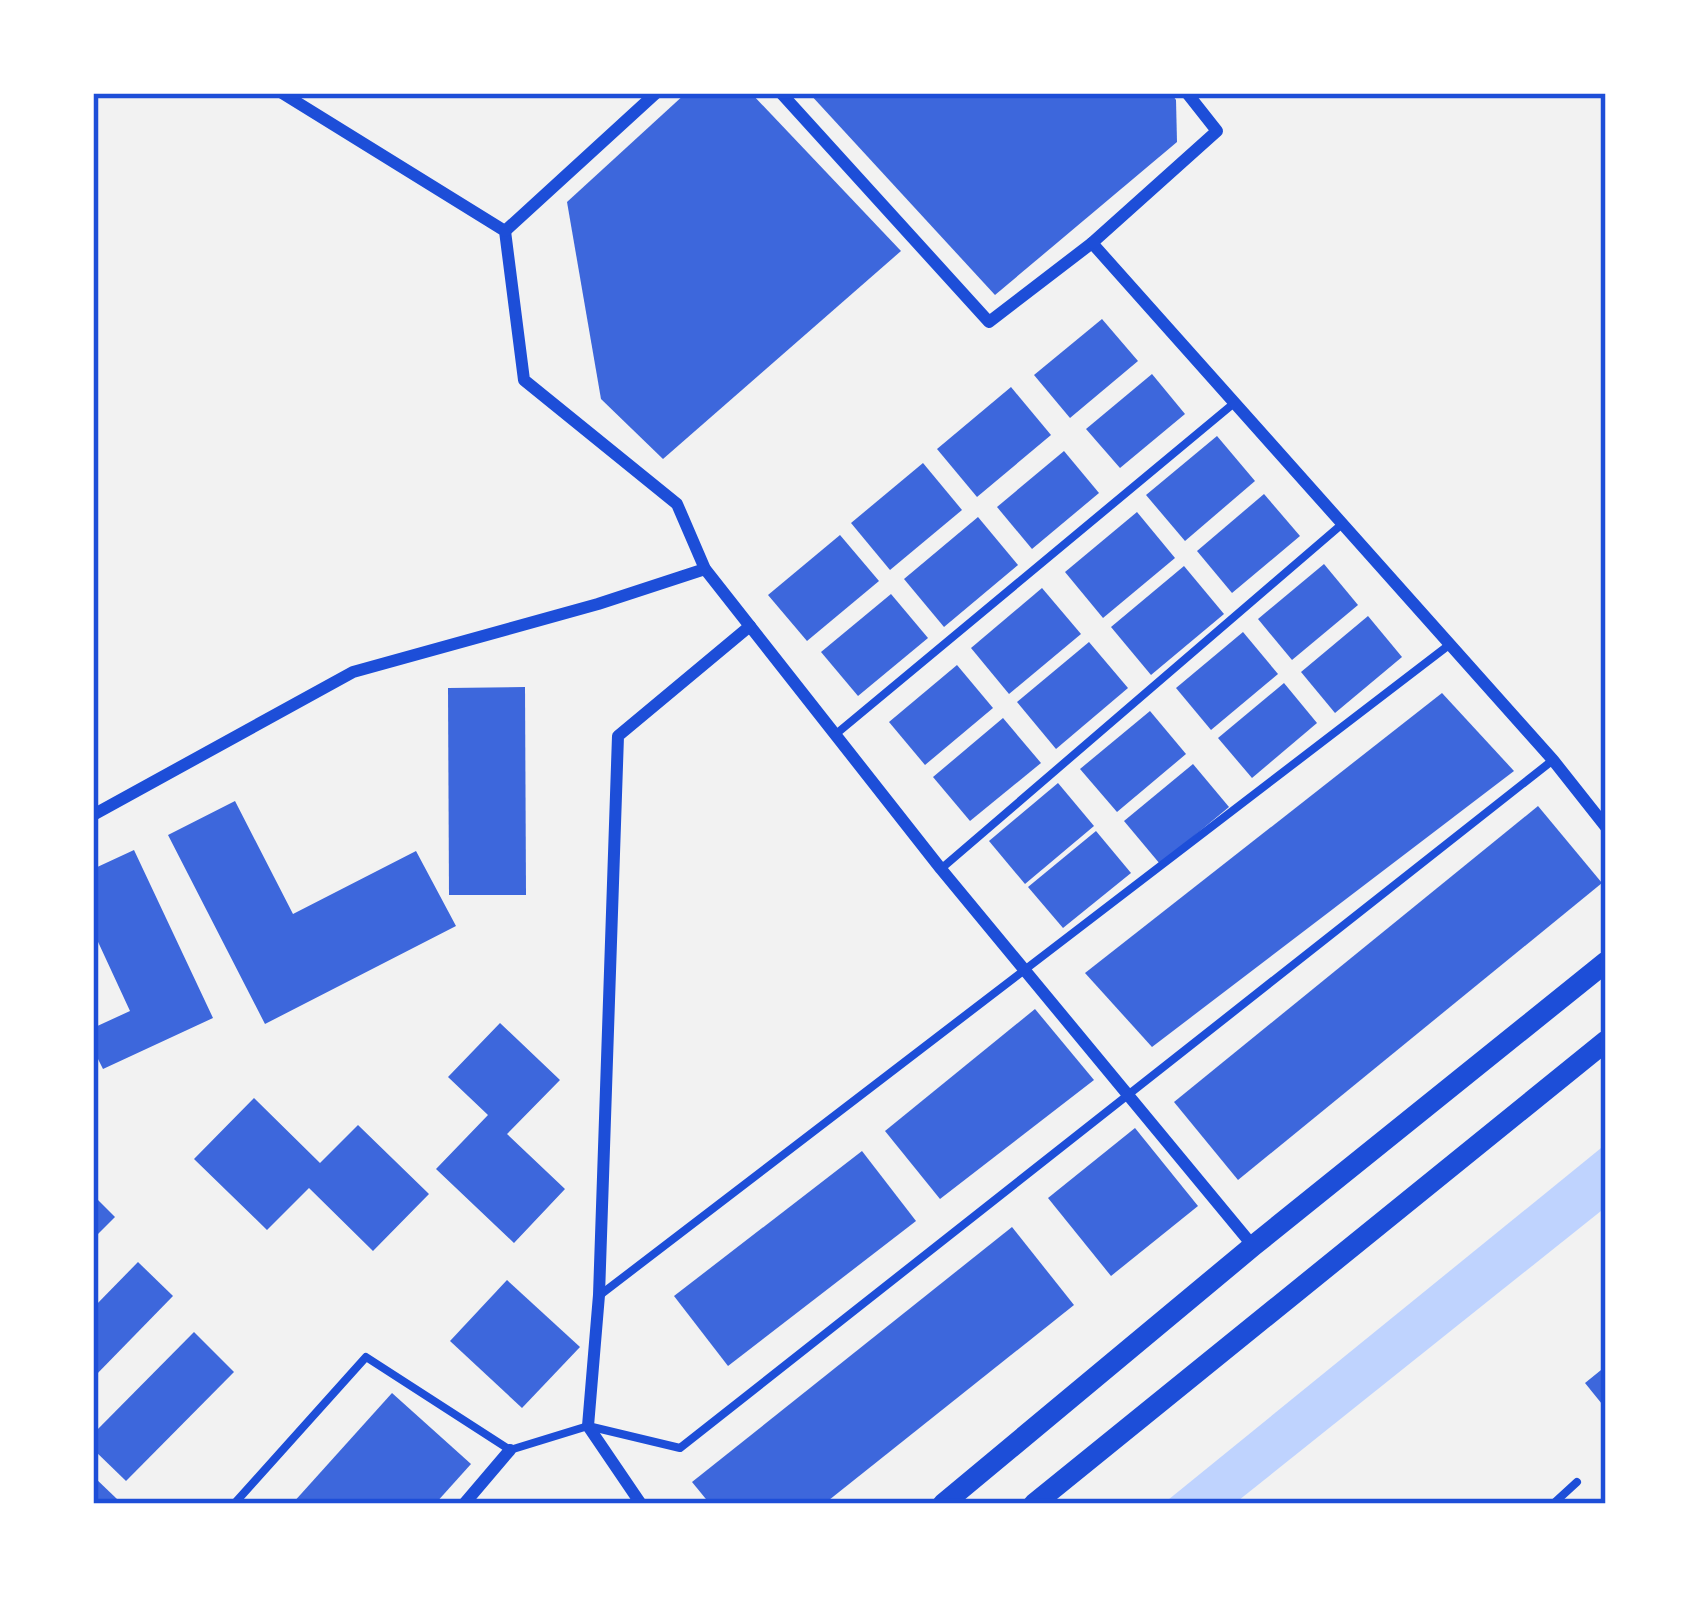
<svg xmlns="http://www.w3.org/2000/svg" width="1699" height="1597" viewBox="0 0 1699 1597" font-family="'Source Sans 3',sans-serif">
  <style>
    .water { fill: #bfd3fe }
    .building { fill: #3d67dc }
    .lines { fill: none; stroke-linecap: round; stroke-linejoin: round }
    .service { stroke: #1d4ed8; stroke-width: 8 }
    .minor { stroke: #1d4ed8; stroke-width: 12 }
    .secondary { stroke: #1d4ed8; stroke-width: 21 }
    .neatline { fill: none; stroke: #1d4ed8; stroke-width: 4.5 }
  </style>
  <rect width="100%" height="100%" fill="#f2f2f2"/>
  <!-- water -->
  <path class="water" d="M1606,1144V1207L1234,1504H1163Z"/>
  <!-- building -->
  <g class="building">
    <path d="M686,93H751L901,251L663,459L601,399L567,202Z"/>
    <path d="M809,93H1171L1176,100L1177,142L995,295Z"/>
    <path d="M1102,319L1138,361L1070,418L1034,375Z"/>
    <path d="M1152,374L1185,414L1120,468L1086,429Z"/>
    <path d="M1011,387L1051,435L977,497L937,449Z"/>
    <path d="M1217,436L1255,481L1185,541L1146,495Z"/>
    <path d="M1064,451L1099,493L1032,549L997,507Z"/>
    <path d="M923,463L962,510L890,570L851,523Z"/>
    <path d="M1264,494L1300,536L1232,593L1197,551Z"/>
    <path d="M1137,512L1175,558L1103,618L1065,572Z"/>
    <path d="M978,517L1018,565L944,627L904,579Z"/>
    <path d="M840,535L879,581L807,641L768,595Z"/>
    <path d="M1324,564L1358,605L1292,660L1258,619Z"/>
    <path d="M1184,566L1224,614L1151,675L1111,627Z"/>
    <path d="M1042,588L1081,634L1009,694L971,648Z"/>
    <path d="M891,594L928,638L858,696L821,652Z"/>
    <path d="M1368,616L1402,657L1335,713L1301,672Z"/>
    <path d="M1243,632L1278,674L1211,730L1176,688Z"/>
    <path d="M1089,642L1128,688L1056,749L1017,702Z"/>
    <path d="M957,665L993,708L925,765L889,722Z"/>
    <path d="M1284,683L1317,723L1252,778L1218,738Z"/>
    <path d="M525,687L526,895H449L448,688Z"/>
    <path d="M1442,693L1514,771L1152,1047L1085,973Z"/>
    <path d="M1150,711L1186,754L1117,812L1080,769Z"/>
    <path d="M1003,718L1041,763L970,821L933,777Z"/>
    <path d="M1193,764L1229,807L1160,864L1124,821Z"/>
    <path d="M1058,783L1094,826L1025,884L989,841Z"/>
    <path d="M235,801L293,914L416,851L456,926L265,1024L168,835Z"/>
    <path d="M1538,806L1602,883L1238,1180L1174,1102Z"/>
    <path d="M1096,831L1131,873L1063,928L1028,887Z"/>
    <path d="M134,850L213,1018L103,1069L93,1049V1028L130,1011L93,931V869Z"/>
    <path d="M1035,1009L1094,1080L940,1199L885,1131Z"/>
    <path d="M500,1023L560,1080L507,1134L565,1189L514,1243L436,1169L488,1115L448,1077Z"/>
    <path d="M254,1098L320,1163L358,1125L429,1194L373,1251L309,1188L267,1230L194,1159Z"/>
    <path d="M1135,1128L1198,1206L1111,1276L1048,1198Z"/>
    <path d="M862,1151L916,1221L728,1366L674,1296Z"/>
    <path d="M93,1195L115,1217L93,1239Z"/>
    <path d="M1012,1227L1074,1305L824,1504H710L692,1482Z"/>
    <path d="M138,1262L173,1296L93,1378V1308Z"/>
    <path d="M507,1280L580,1347L522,1408L450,1341Z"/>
    <path d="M194,1332L234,1372L126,1481L93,1449V1434Z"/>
    <path d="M1606,1366V1409L1585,1383Z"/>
    <path d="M392,1393L471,1464L435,1504H292Z"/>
    <path d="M93,1476L117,1499L112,1504H93Z"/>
  </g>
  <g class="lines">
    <!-- service -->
    <g class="service">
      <path d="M836,734L1233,404"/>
      <path d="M942,868L1341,525"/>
      <path d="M600,1295L1449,645"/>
      <path d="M234,1504L366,1357L510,1450L588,1426L680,1448L1553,760"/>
      <path d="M1553,1504L1577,1482"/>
    </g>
    <!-- minor -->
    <g class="minor">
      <path d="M282,93L505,231L524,380L677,504L705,569L941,869L1253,1246"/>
      <path d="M781,93L989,322L1092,243L1553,760L1606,827"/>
      <path d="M505,231L656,93"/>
      <path d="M1092,243L1217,131L1187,93"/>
      <path d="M93,815L353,672L598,604L705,569"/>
      <path d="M464,1504L510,1450"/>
      <path d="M641,1504L588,1426L599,1295L618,736L750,626"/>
    </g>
    <!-- secondary -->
    <g class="secondary">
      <path d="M943,1504L1253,1246L1606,962"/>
      <path d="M1034,1504L1606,1041"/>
    </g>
  </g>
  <!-- border -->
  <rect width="1699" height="1597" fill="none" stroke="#ffffff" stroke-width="192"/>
  <rect x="96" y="96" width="1507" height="1405" class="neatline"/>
</svg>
